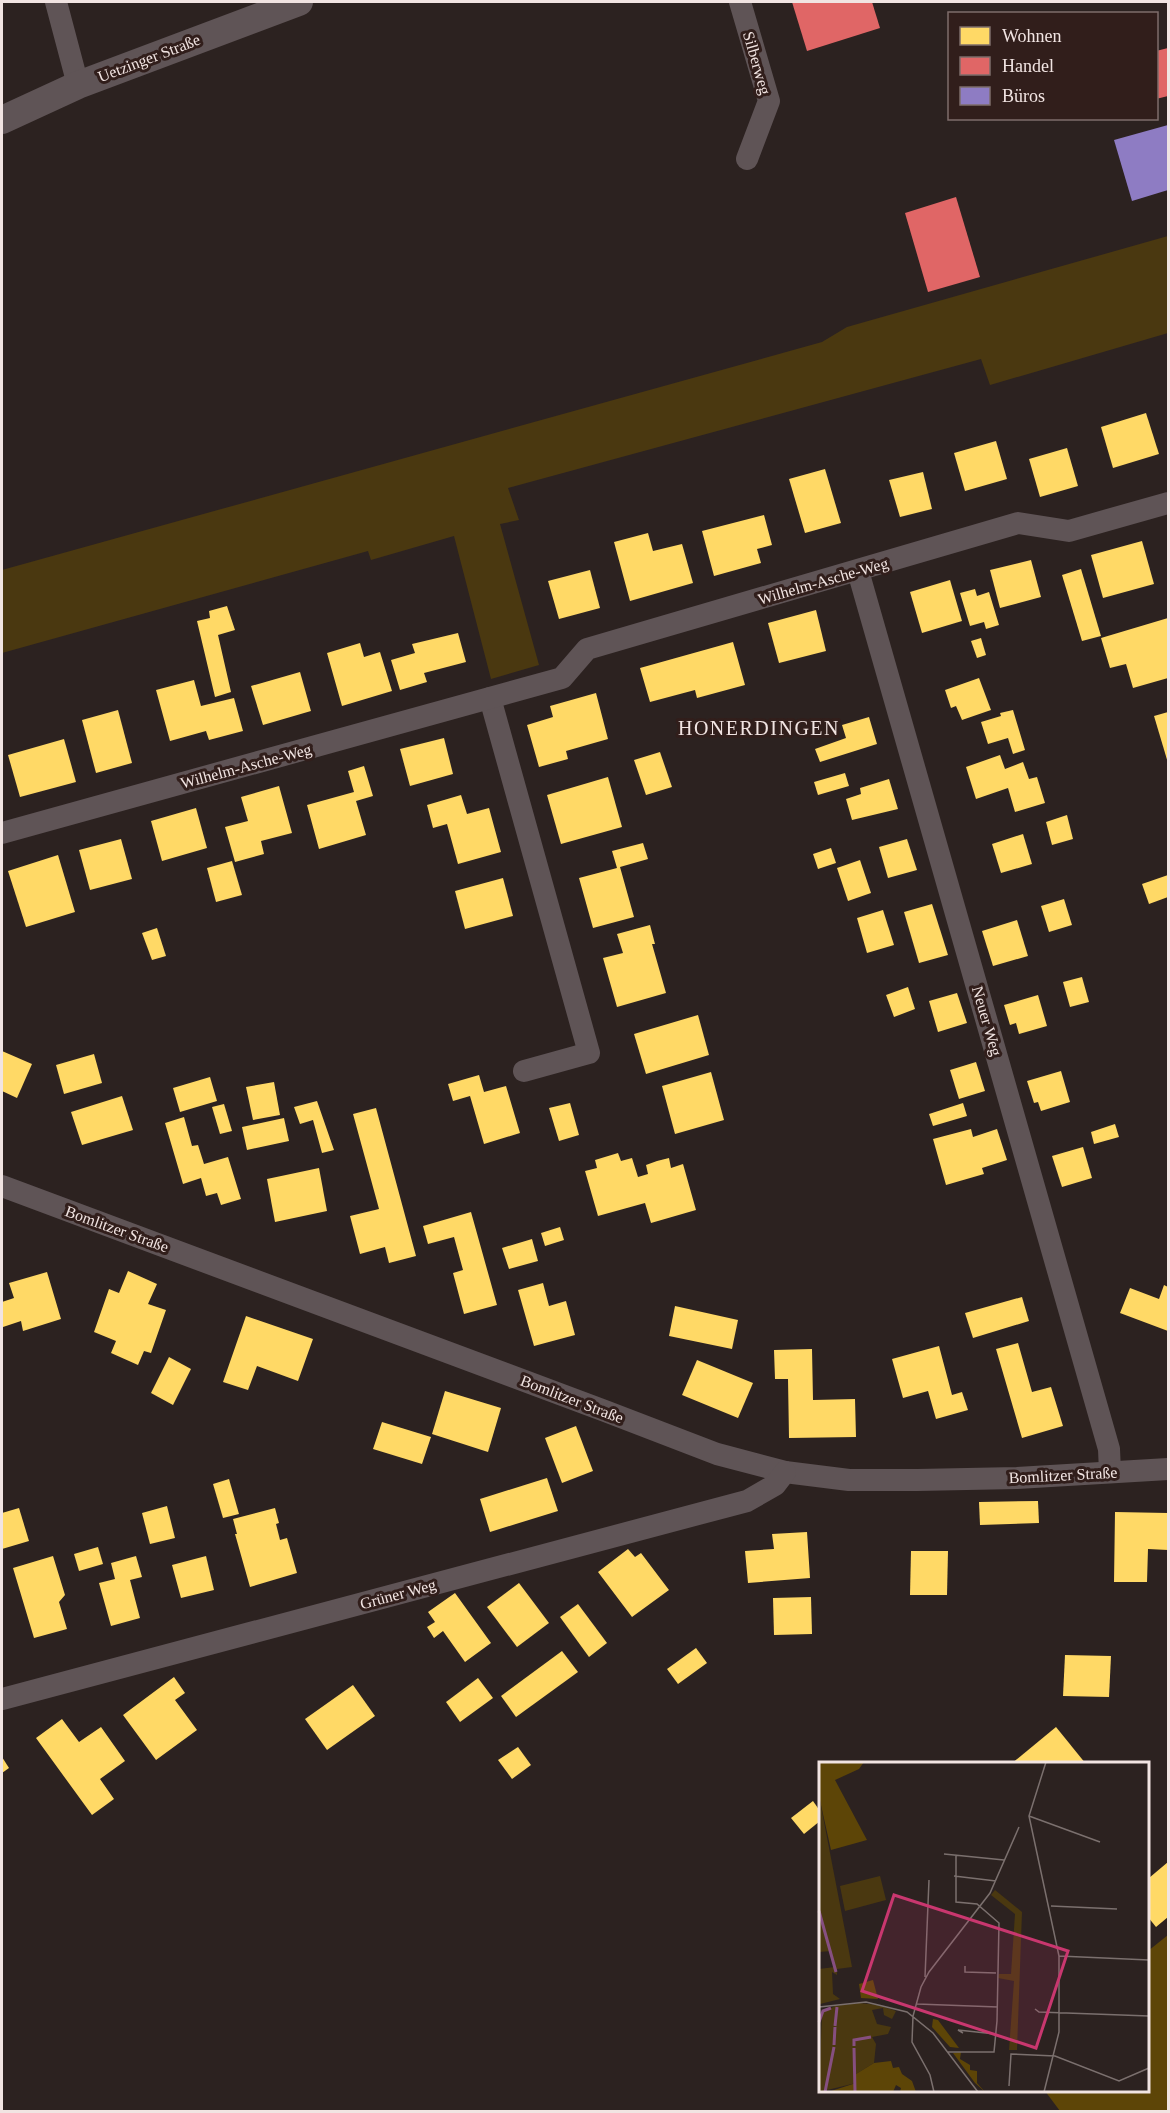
<svg xmlns="http://www.w3.org/2000/svg" width="1170" height="2113" viewBox="0 0 1170 2113" font-family="'Times New Roman',serif">
  <style>
    .green { fill: #4a3810 }
    .forest { fill: #5d4507 }
    .homes { fill: #ffd966 }
    .shops { fill: #e06666 }
    .offices { fill: #8e7cc3 }
    .lines { fill: none; stroke-linecap: round; stroke-linejoin: round }
    .minor { stroke: #5f5456; stroke-width: 22 }
    .tertiary { stroke: #5f5456; stroke-width: 28 }
    .labels { text-anchor: middle; dominant-baseline: central; stroke-width: 6; stroke-linejoin: round; paint-order: stroke }
    .street-label { font-size: 16px; fill: #f1e4e2; stroke: #311e1b }
    .quarter-label { font-size: 20px; letter-spacing: 1.5px; fill: #f1e4e2; stroke: #311e1b }
    .inset-river { fill: none; stroke: #864f80; stroke-width: 3 }
    .inset-road { fill: none; stroke: #7b706e; stroke-width: 1.5 }
    .view { fill: #c9376f; fill-opacity: 0.15; stroke: #c9376f; stroke-width: 3 }
    .inset-edge { fill: none; stroke: #f1e4e2; stroke-width: 3 }
  </style>
  <rect width="100%" height="100%" fill="#2c2220"/>
  <!-- green -->
  <path class="green" d="M1168,236V333L990,385L981,359L508,488L519,520L500,524L539,665L491,679L454,536L371,560L368,551L2,653V570L822,342L847,327Z"/>
  <!-- forest -->
  <path class="forest" d="M1168,1935V2111H1060L1045,2091L1148,2090V1951Z"/>
  <!-- homes -->
  <g class="homes">
    <path d="M1146,413L1159,454L1113,468L1101,427Z"/>
    <path d="M996,441L1007,479L965,491L954,453Z"/>
    <path d="M1067,448L1078,486L1040,497L1029,459Z"/>
    <path d="M825,469L841,523L805,533L789,479Z"/>
    <path d="M923,472L932,509L900,517L889,480Z"/>
    <path d="M764,515L772,545L757,549L761,563L714,576L702,531Z"/>
    <path d="M648,533L653,551L682,544L693,583L630,601L614,542Z"/>
    <path d="M1142,541L1154,584L1103,598L1091,555Z"/>
    <path d="M1031,560L1041,597L1000,608L990,570Z"/>
    <path d="M1081,569L1101,636L1082,641L1062,575Z"/>
    <path d="M590,570L600,608L559,619L548,581Z"/>
    <path d="M950,580L962,621L922,633L910,592Z"/>
    <path d="M975,589L977,596L989,592L999,625L986,629L984,622L970,626L960,593Z"/>
    <path d="M227,606L235,630L218,635L231,692L215,697L197,621L210,618L209,611Z"/>
    <path d="M816,610L826,651L779,663L768,623Z"/>
    <path d="M1168,618V678L1133,688L1126,664L1110,668L1101,638Z"/>
    <path d="M458,633L466,662L424,673L427,682L400,690L391,660L415,653L412,644Z"/>
    <path d="M981,638L986,655L977,658L971,641Z"/>
    <path d="M733,642L745,685L697,698L695,690L650,702L640,668Z"/>
    <path d="M360,643L364,657L380,652L392,691L342,706L327,653Z"/>
    <path d="M300,672L311,711L263,725L251,686Z"/>
    <path d="M979,678L991,710L962,720L956,706L951,708L945,690Z"/>
    <path d="M194,680L201,706L234,698L243,731L209,740L206,731L170,741L156,690Z"/>
    <path d="M596,693L608,739L566,751L568,759L539,767L527,725L553,717L550,706Z"/>
    <path d="M118,710L132,763L96,773L82,720Z"/>
    <path d="M1013,710L1025,750L1013,754L1008,738L988,744L981,722L1001,716L1000,713Z"/>
    <path d="M1168,712V763L1154,716Z"/>
    <path d="M869,717L877,744L820,762L815,749L846,738L842,725Z"/>
    <path d="M444,738L453,774L410,786L400,749Z"/>
    <path d="M64,739L76,782L20,797L8,755Z"/>
    <path d="M660,752L672,787L646,795L634,760Z"/>
    <path d="M1000,755L1005,769L1023,762L1029,779L1037,777L1045,803L1015,812L1008,788L976,799L966,767Z"/>
    <path d="M364,766L373,796L356,801L366,835L319,849L307,805L354,792L348,771Z"/>
    <path d="M845,773L849,786L818,795L814,782Z"/>
    <path d="M608,777L622,827L561,844L547,795Z"/>
    <path d="M889,779L898,809L852,820L846,799L861,794L860,788Z"/>
    <path d="M279,786L292,833L261,841L264,854L235,862L225,827L248,821L241,797Z"/>
    <path d="M461,795L467,814L489,808L501,852L458,864L447,824L433,828L427,805Z"/>
    <path d="M196,808L207,848L162,861L151,821Z"/>
    <path d="M1067,815L1073,839L1052,845L1046,822Z"/>
    <path d="M1023,834L1032,864L1001,873L992,844Z"/>
    <path d="M121,839L132,879L90,890L79,850Z"/>
    <path d="M907,839L917,870L888,878L879,847Z"/>
    <path d="M643,843L648,859L620,867L634,917L593,928L579,878L617,868L612,851Z"/>
    <path d="M831,848L836,863L818,869L813,854Z"/>
    <path d="M58,855L75,912L26,927L8,871Z"/>
    <path d="M860,860L871,893L848,901L837,868Z"/>
    <path d="M232,861L242,895L216,902L207,868Z"/>
    <path d="M1168,875V897L1149,904L1142,884Z"/>
    <path d="M503,878L513,916L465,929L455,891Z"/>
    <path d="M1064,899L1072,925L1049,932L1041,906Z"/>
    <path d="M932,904L948,955L919,963L904,912Z"/>
    <path d="M883,910L894,945L867,953L857,918Z"/>
    <path d="M1017,920L1028,956L993,966L982,931Z"/>
    <path d="M650,925L655,944H652L666,993L617,1007L603,958L623,953L617,934Z"/>
    <path d="M157,928L166,956L152,960L142,933Z"/>
    <path d="M1082,977L1089,1002L1070,1007L1063,982Z"/>
    <path d="M908,987L915,1009L894,1017L886,995Z"/>
    <path d="M957,993L967,1023L938,1032L929,1001Z"/>
    <path d="M1038,995L1047,1026L1019,1034L1016,1023L1010,1025L1004,1005Z"/>
    <path d="M698,1015L709,1055L646,1074L634,1034Z"/>
    <path d="M2,1051L32,1064L17,1098L2,1091Z"/>
    <path d="M94,1054L102,1083L64,1094L56,1065Z"/>
    <path d="M976,1062L985,1091L959,1099L950,1070Z"/>
    <path d="M1061,1071L1070,1102L1041,1111L1038,1102L1034,1103L1027,1081Z"/>
    <path d="M711,1072L724,1120L675,1134L662,1086Z"/>
    <path d="M479,1075L484,1092L506,1086L520,1133L484,1144L470,1096L453,1101L448,1084Z"/>
    <path d="M210,1077L217,1101L180,1112L173,1088Z"/>
    <path d="M274,1082L280,1115L253,1120L246,1087Z"/>
    <path d="M122,1096L133,1130L82,1145L71,1112Z"/>
    <path d="M317,1101L334,1150L322,1153L313,1120L300,1124L294,1107Z"/>
    <path d="M570,1103L579,1135L559,1141L549,1108Z"/>
    <path d="M963,1103L967,1116L933,1126L929,1114Z"/>
    <path d="M224,1104L232,1131L220,1134L212,1107Z"/>
    <path d="M376,1108L416,1256L389,1263L385,1247L360,1254L350,1216L379,1209L353,1114Z"/>
    <path d="M184,1117L192,1146L198,1145L204,1164L228,1157L241,1199L221,1205L217,1193L206,1196L201,1178L183,1184L165,1123Z"/>
    <path d="M284,1118L289,1141L247,1150L242,1127Z"/>
    <path d="M1115,1124L1119,1137L1094,1144L1091,1132Z"/>
    <path d="M971,1129L973,1137L997,1129L1007,1160L982,1168L984,1174L946,1185L933,1139Z"/>
    <path d="M1083,1147L1092,1178L1062,1187L1052,1156Z"/>
    <path d="M618,1153L621,1161L632,1158L638,1177L648,1174L646,1165L657,1161L669,1158L671,1168L683,1164L696,1210L651,1223L645,1203L598,1216L585,1171L597,1168L595,1160Z"/>
    <path d="M319,1168L327,1211L275,1222L267,1179Z"/>
    <path d="M471,1212L497,1305L464,1314L453,1273L463,1270L454,1237L428,1244L423,1226Z"/>
    <path d="M560,1227L564,1240L545,1246L541,1233Z"/>
    <path d="M532,1239L538,1261L509,1269L502,1248Z"/>
    <path d="M128,1271L157,1284L148,1304L166,1310L151,1353L144,1351L138,1365L111,1353L116,1341L94,1332L109,1289L119,1293Z"/>
    <path d="M47,1272L61,1319L23,1331L21,1321L3,1327L2,1302L14,1298L9,1283Z"/>
    <path d="M543,1283L549,1306L566,1301L575,1335L534,1346L518,1290Z"/>
    <path d="M1164,1285L1168,1287V1331L1120,1313L1130,1288L1159,1299Z"/>
    <path d="M1022,1297L1029,1321L973,1338L965,1313Z"/>
    <path d="M675,1306L738,1320L732,1349L669,1336Z"/>
    <path d="M246,1316L313,1339L298,1381L257,1366L248,1390L223,1382Z"/>
    <path d="M1018,1343L1032,1392L1051,1387L1063,1426L1022,1438L996,1349Z"/>
    <path d="M939,1346L952,1395L962,1392L968,1410L936,1419L928,1391L903,1398L892,1359Z"/>
    <path d="M812,1349L813,1400L855,1399L856,1437L789,1438L788,1379H775L774,1350Z"/>
    <path d="M169,1357L191,1369L173,1405L151,1393Z"/>
    <path d="M697,1360L753,1383L738,1418L682,1395Z"/>
    <path d="M445,1391L501,1408L488,1452L432,1434Z"/>
    <path d="M382,1422L431,1437L422,1464L373,1449Z"/>
    <path d="M576,1426L593,1471L562,1483L545,1438Z"/>
    <path d="M547,1478L558,1511L490,1532L480,1499Z"/>
    <path d="M229,1479L239,1514L223,1518L213,1484Z"/>
    <path d="M1038,1501L1039,1523L980,1525L979,1502Z"/>
    <path d="M167,1506L175,1538L150,1544L142,1513Z"/>
    <path d="M19,1508L29,1541L2,1549V1513Z"/>
    <path d="M275,1508L279,1523L276,1524L280,1540L287,1538L297,1573L250,1587L235,1534H237L233,1519Z"/>
    <path d="M1115,1512L1168,1513V1550L1148,1549L1147,1582H1114Z"/>
    <path d="M807,1532L810,1578L748,1583L745,1551L774,1549L772,1534Z"/>
    <path d="M98,1547L103,1564L79,1571L74,1554Z"/>
    <path d="M628,1549L635,1557L641,1553L669,1590L632,1617L598,1572Z"/>
    <path d="M911,1551H948L947,1595H910Z"/>
    <path d="M53,1556L65,1595L59,1602L67,1629L34,1638L13,1568Z"/>
    <path d="M136,1556L142,1577L130,1580L140,1618L111,1626L99,1583L115,1579L111,1563Z"/>
    <path d="M206,1556L214,1590L181,1598L172,1565Z"/>
    <path d="M519,1583L549,1623L517,1647L487,1607Z"/>
    <path d="M455,1593L491,1643L465,1662L443,1631L434,1638L427,1627L435,1622L428,1612Z"/>
    <path d="M811,1597L812,1634L774,1635L773,1598Z"/>
    <path d="M578,1604L607,1643L589,1657L560,1617Z"/>
    <path d="M696,1648L707,1663L678,1684L667,1669Z"/>
    <path d="M562,1651L578,1672L516,1717L501,1696Z"/>
    <path d="M1065,1655L1111,1656L1109,1697L1063,1696Z"/>
    <path d="M174,1677L185,1693L175,1700L197,1730L156,1760L123,1715Z"/>
    <path d="M478,1678L493,1698L460,1722L446,1702Z"/>
    <path d="M353,1685L375,1716L327,1750L305,1719Z"/>
    <path d="M62,1719L79,1742L101,1727L125,1761L100,1779L114,1799L92,1815L36,1738Z"/>
    <path d="M1056,1727L1086,1764H1011Z"/>
    <path d="M518,1747L531,1765L512,1779L498,1760Z"/>
    <path d="M2,1757L9,1768L2,1773Z"/>
    <path d="M813,1801L820,1811V1821L804,1834L791,1818Z"/>
    <path d="M1168,1862V1917L1156,1927L1148,1917V1876L1149,1878Z"/>
  </g>
  <!-- shops -->
  <g class="shops">
    <path d="M792,2H872L880,28L807,51Z"/>
    <path d="M1168,48V96L1156,99V51Z"/>
    <path d="M956,197L980,277L928,292L905,213Z"/>
  </g>
  <!-- offices -->
  <path class="offices" d="M1168,125V190L1132,201L1114,140Z"/>
  <g class="lines">
    <!-- minor -->
    <g class="minor">
      <path d="M56,2L78,85"/>
      <path d="M740,2L769,101L747,159"/>
      <path d="M858,571L1109,1449L1110,1472"/>
      <path d="M490,698L589,1053L524,1071"/>
      <path d="M2,833L562,678L587,649L1018,523L1069,531L1168,503"/>
      <path d="M2,1186L605,1411L717,1454L785,1472L849,1480H917L1017,1478L1168,1469"/>
      <path d="M2,1699L747,1501L775,1485L785,1472"/>
    </g>
    <!-- tertiary -->
    <path class="tertiary" d="M2,120L78,85L299,2"/>
  </g>
  <g class="labels">
    <!-- street labels -->
    <g class="street-label">
      <text transform="translate(149 58) rotate(-21)">Uetzinger Straße</text>
      <text transform="translate(757 63) rotate(74)">Silberweg</text>
      <text transform="translate(823 581) rotate(-16)">Wilhelm-Asche-Weg</text>
      <text transform="translate(246 766) rotate(-15)">Wilhelm-Asche-Weg</text>
      <text transform="translate(987 1021) rotate(74)">Neuer Weg</text>
      <text transform="translate(117 1229) rotate(20)">Bomlitzer Straße</text>
      <text transform="translate(572 1399) rotate(21)">Bomlitzer Straße</text>
      <text transform="translate(1063 1475) rotate(-3)">Bomlitzer Straße</text>
      <text transform="translate(398 1594) rotate(-15)">Grüner Weg</text>
    </g>
    <!-- quarter labels -->
    <g class="quarter-label">
      <text x="759" y="728">HONERDINGEN</text>
    </g>
  </g>
  <!-- overview -->
  <g transform="translate(819 1762)">
    <rect width="330" height="330" fill="#2c2220"/>
    <path d="M0,34L33,205L18,207V213L13,210L14,232L21,237L1,242L0,207L16,205L12,189L0,190ZM61,114L67,138L26,149L21,124ZM176,128L203,150L198,288H190L195,219L179,216L180,212H192L196,152L172,133ZM40,241L59,243L77,249L73,257L65,253L64,246L53,248L58,262L72,265L69,272L53,275L57,282L55,301L37,312V321L0,330L3,251L16,244Z" fill="#4a3810"/>
    <path d="M0,0H45L40,7L16,18L48,78L12,88L0,34ZM54,218L59,237L42,236L40,222ZM114,257L119,258L140,286L131,285L113,265ZM142,290L141,297L151,303V308L158,309V321L166,330L156,321L134,291ZM72,299L74,306L80,305L83,312L93,319L97,330H81L82,326L77,323L74,330H9L37,321V312L55,301Z" fill="#5d4507"/>
    <path class="inset-river" d="M0,149L17,210M0,260L4,249L12,246M16,264L18,245M15,283L16,265M35,284V278L52,275M35,286L36,330M6,330L15,285"/>
    <path class="inset-road" d="M210,54L281,80M125,92L185,98M135,114L177,119M232,144L298,147M240,194L330,198M146,204V210L177,211M106,215L110,118M98,242L179,245M0,245L47,240L88,250L114,271L159,330M216,247L220,250L330,254M144,271L139,268L176,272M129,290H175L178,259L180,161L158,142L137,140V93M190,324L192,292L236,294L300,319L330,306M115,330L111,313L93,280L94,254L102,225L110,210L171,131L200,65M225,330L240,270V194L210,54L227,0"/>
    <path class="view" d="M75,133L249,189L217,286L43,229Z"/>
    <rect width="330" height="330" class="inset-edge"/>
  </g>
  <!-- border -->
  <rect width="1170" height="2113" fill="none" stroke="#f1e4e2" stroke-width="6"/>
  <!-- legend -->
  <rect x="948" y="12" width="210" height="108" fill="#311e1b" stroke="#7e6d6b" stroke-width="1.5"/>
  <rect x="960" y="27" width="30" height="18" fill="#ffd966" stroke="#7e6d6b" stroke-width="1.5"/>
  <text x="1002" y="42" font-size="18" fill="#f1e4e2">Wohnen</text>
  <rect x="960" y="57" width="30" height="18" fill="#e06666" stroke="#7e6d6b" stroke-width="1.5"/>
  <text x="1002" y="72" font-size="18" fill="#f1e4e2">Handel</text>
  <rect x="960" y="87" width="30" height="18" fill="#8e7cc3" stroke="#7e6d6b" stroke-width="1.5"/>
  <text x="1002" y="102" font-size="18" fill="#f1e4e2">Büros</text>
</svg>
